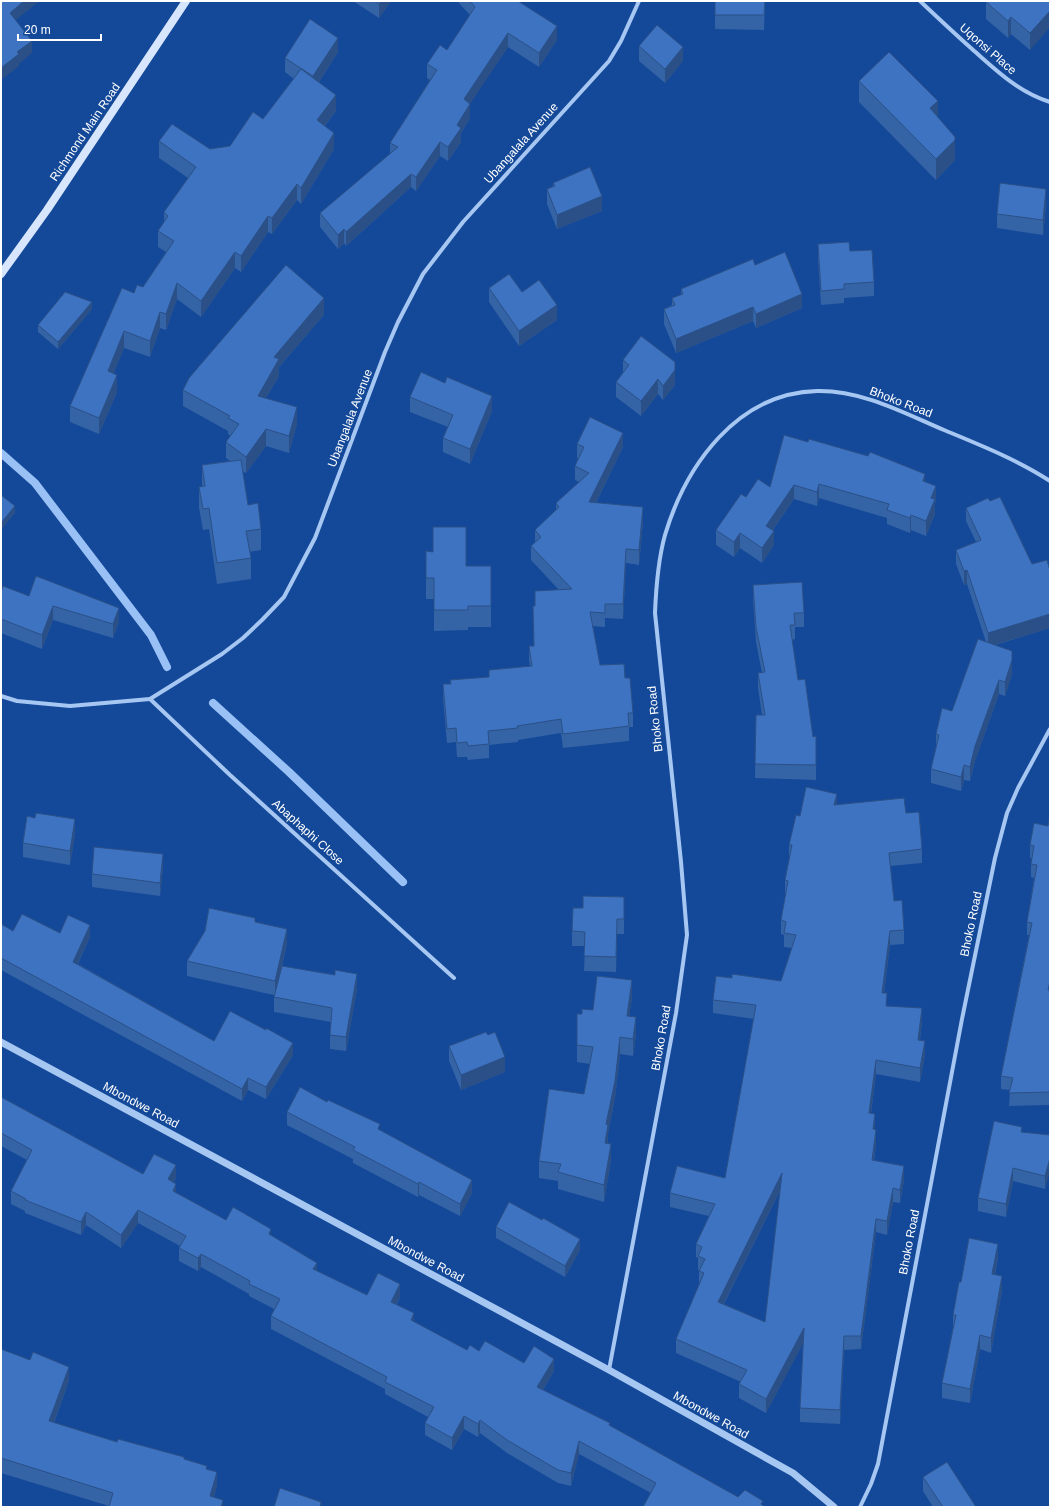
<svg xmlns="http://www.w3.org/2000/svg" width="1051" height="1508" viewBox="0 0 1051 1508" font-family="Arial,sans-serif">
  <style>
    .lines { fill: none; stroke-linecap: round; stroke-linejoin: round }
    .stream { stroke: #99c1f6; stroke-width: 8 }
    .minor { stroke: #a7c7f3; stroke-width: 4 }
    .tertiary { stroke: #a7c7f3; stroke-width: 7 }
    .secondary { stroke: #d7e6fd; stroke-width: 8 }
    .wall { fill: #3463a6; fill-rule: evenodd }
    .shaded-wall { fill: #2b5087 }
    .building { fill: #3d73c1; stroke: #2b5087; fill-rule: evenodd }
    .labels { text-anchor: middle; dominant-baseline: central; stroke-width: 3; stroke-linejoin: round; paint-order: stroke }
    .street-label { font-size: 12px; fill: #fff; stroke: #144999 }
  </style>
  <rect width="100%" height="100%" fill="#144999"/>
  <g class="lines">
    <!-- stream -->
    <g class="stream">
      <path d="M1,453L35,483L151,635L167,667"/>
      <path d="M213,703L289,772L403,882"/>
    </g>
    <!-- minor -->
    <g class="minor">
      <path d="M920,1C937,17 954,33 972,49C996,70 1018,92 1050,102"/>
      <path d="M1,696L17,701L70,706L150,699L222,654L243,638L262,620L284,597L315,538L385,352L398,322L423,274L463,222L609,61L621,41L639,1"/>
      <path d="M150,699L230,775L454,978"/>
      <path d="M609,1370L676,1013L687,935L681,862L655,613C656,588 658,560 665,535C686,465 737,393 817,391C862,390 904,413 944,430C980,445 1018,460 1050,481"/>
      <path d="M860,1507L871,1484L878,1464L962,1019L995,858L1007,813L1018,788L1050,729"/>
    </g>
    <!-- tertiary -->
    <path class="tertiary" d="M1,1042L609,1370L793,1473L834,1507"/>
    <!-- secondary -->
    <path class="secondary" d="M1,274L47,210L186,1"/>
  </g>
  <!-- wall -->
  <g class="wall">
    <path d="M353,1H391L379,18Z"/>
    <path d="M458,1H518L557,40L539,67L508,47L470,103V118L461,133V142L448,161L440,156L416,191L411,187L346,246L344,243L338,249L320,227V213L390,154V143L430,80L427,78V64L447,50L470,15L458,2Z"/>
    <path d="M765,1L764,30L715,29V15Z"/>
    <path d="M1050,1L1030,50L1011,34L1008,38L986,19V2Z"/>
    <path d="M639,46L683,61L665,83L639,61Z"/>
    <path d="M338,52L319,82L336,111L325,126L334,149L301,204L297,200L272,234L268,232L241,272L235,268L201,317L177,299L166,330L160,328L150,357L124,348L113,374L117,392L99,434L70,422V406L134,293L143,287L166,252L158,247V231L164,222V212L188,178L159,158V141L210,149L230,146L263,119L294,79L285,72V58Z"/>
    <path d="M859,81L955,160L936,180L859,102Z"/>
    <path d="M553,183L602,211L557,229L547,204V189L553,186Z"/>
    <path d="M1046,204L1043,235L997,228V214Z"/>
    <path d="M818,244L850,251L874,282V296L844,298V303L821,305L818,259Z"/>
    <path d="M755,265L802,308L756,328L753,321L676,353L664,324V309L672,305V298L681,295V289Z"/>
    <path d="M489,288L522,292L557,320L519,346L489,302Z"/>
    <path d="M92,309L58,349L38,332V325Z"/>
    <path d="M324,315L279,367V376L266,398L297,424L289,453L266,446L246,473L242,471L248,505L261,529V550L249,552L251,558V579L217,584L209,529L203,530L199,508V487H202V465L230,461L226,458V442L231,436L228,434V431L183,406V390Z"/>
    <path d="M623,360L675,385L663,400L658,394L641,416L616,397V382L623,373Z"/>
    <path d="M445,383L492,411L470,464L443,452V438L448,427L410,412V397Z"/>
    <path d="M808,442L925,481L936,500L935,503V514L926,536L911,530L910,533L887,524V518L819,498L817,506L794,499L773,530L774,545L762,563L740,548L734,557L716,545V530L746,497L770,487Z"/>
    <path d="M577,444L623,447L596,503L643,521L639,565L626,563L623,619L605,618V627L593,626L600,665L625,678L633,713V727H629V741L563,748L561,733L518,740V742L489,745V758L468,760L467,757H457L456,742L447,743L443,698V684H450V680L489,677V670L530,666L529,660V646H534L533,606H535L559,590L531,560V546L535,543V530L556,511V503L579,482L575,480V466L578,458H577Z"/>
    <path d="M990,501L1032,564L1050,571V628L995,645L1012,674L1005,696L999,694L975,761L970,781L964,780L961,791L931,783V769L936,748V734L952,711L986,642L967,584L964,585L956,564V550L976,542L966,521V508Z"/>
    <path d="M466,566H491V627H468V630L434,631V599H426V572Z"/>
    <path d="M753,585L804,613V627H795V639L792,640L798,680L813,737L816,736V780L755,778L756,715H762L758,688V673H762L756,642L753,599Z"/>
    <path d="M1,592L29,596L119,622L113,638L53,620L42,649L1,633Z"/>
    <path d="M837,805L906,813L922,849V863L890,866L894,901L904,930V944L890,945L884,993L887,1006L922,1022L920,1040L925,1055L920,1082L876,1074L871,1113L874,1129L876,1143L874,1161L904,1180L900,1203L893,1202L887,1235L876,1232L861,1349L844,1350L840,1424L800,1422V1408L803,1343L766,1413L739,1398V1384L741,1382L676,1353V1339L699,1285V1270H698V1258L696,1257V1244L709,1216L670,1207V1193L725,1178L754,1019L713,1013V1000L732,978L781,981L792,948L784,947V935L781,934V920L786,894H785V880L789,859V845L800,816ZM780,1191L765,1322L724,1304Z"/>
    <path d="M1050,813V1105L1009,1106L1010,1090L1001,1089V1076L1029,935H1027V922L1034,878L1031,877V864L1032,858H1030V845L1048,826Z"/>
    <path d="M75,834L70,865L23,857V843Z"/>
    <path d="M163,867L160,896L92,887V874Z"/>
    <path d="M624,897V934H617L616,972L584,971L585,946H572V931L583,908Z"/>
    <path d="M255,922L287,944L282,966L357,989L346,1051L330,1049V1035L331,1022L274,1012V995L187,976V961Z"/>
    <path d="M1,924L13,931L60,933L90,937L78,964L214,1041L293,1055L266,1099L248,1090L242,1101L1,970Z"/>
    <path d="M632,998L629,1016L636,1034L633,1056L620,1054L615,1098L608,1134V1144L611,1161L604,1202L558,1189V1181L539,1178V1161L584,1094L590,1064L577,1062V1014H582Z"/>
    <path d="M488,1035L505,1072L461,1090L449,1061V1046Z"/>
    <path d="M1,1097L143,1174L176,1178L174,1182L176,1193L226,1220L271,1235L317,1271L367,1295L400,1297L397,1304L414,1322L467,1350L479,1351L554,1371L543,1390L610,1426L738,1497L763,1501L651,1493L579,1454L571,1486L558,1483L507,1453L480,1433L478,1437L464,1429L452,1450L425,1435V1423L428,1417L385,1394V1389L271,1329V1316L274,1309L249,1296V1294L201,1267L198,1271L179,1261V1248L180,1246L138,1223L121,1248L86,1225L81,1235L25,1213V1211L11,1204V1191L27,1160L1,1146Z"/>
    <path d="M287,1112L380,1130L472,1193L460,1216L419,1195L418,1197L353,1163V1159L287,1125Z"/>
    <path d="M1022,1132L1050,1135L1045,1189L1013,1181L1006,1217L978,1211V1198Z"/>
    <path d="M496,1227L580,1250L565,1277L496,1238Z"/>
    <path d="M998,1258L995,1275L1002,1290L991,1353L980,1349L970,1403L942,1398V1383L953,1327V1315L961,1282Z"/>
    <path d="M1,1349L69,1381L54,1423L117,1442L184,1459L207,1469L217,1486L214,1497L223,1507L109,1506L1,1473Z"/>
    <path d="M923,1477L976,1507H933L923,1491Z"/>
  </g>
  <!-- shaded-wall -->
  <g class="shaded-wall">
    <path d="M24,1H39L10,25V13Z"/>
    <path d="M381,1H391L379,18V4Z"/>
    <path d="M1050,11V27L1030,50V33Z"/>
    <path d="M1011,17V34L1008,38V21Z"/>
    <path d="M557,26V40L539,67V53Z"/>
    <path d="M508,33V47L464,113V99Z"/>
    <path d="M338,38V52L313,91V76Z"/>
    <path d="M32,41V53L19,64V66L1,80V68L17,52Z"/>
    <path d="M683,47V61L665,83V69Z"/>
    <path d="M336,95V111L317,136V120Z"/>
    <path d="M938,101V122L930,108Z"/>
    <path d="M470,104V118L461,133V142L448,161V147L457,125Z"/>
    <path d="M334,133V149L301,204V188Z"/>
    <path d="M955,140V160L936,180V159Z"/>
    <path d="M440,142V156L416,191V177Z"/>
    <path d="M411,174V187L346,246V232Z"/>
    <path d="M297,184V200L272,234V218Z"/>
    <path d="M1046,189V204L1043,235V220Z"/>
    <path d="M602,196V211L557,229V215Z"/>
    <path d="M268,216V232L241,272V256Z"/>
    <path d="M344,229V243L338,249V235Z"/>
    <path d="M235,252V268L201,317V301Z"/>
    <path d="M177,283V299L166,330V314Z"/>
    <path d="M802,294V308L756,328V314Z"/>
    <path d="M324,298V315L279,367V376L258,412V396L274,357Z"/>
    <path d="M92,302V309L58,349V342Z"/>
    <path d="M557,305V320L519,346V331Z"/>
    <path d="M753,307V321L676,353V339Z"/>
    <path d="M160,312V328L150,357V341Z"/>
    <path d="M124,331V348L108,388V371Z"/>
    <path d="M675,370V385L663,400V386Z"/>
    <path d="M117,375V392L99,434V418Z"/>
    <path d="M658,379V394L641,416V401Z"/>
    <path d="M492,396V411L470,464V449Z"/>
    <path d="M297,407V424L289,453V436Z"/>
    <path d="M266,429V446L246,473V457Z"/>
    <path d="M623,433V447L589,517V502Z"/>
    <path d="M925,474V489L923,481Z"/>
    <path d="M819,484V498L817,506V492Z"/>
    <path d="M794,485V499L766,540V526Z"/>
    <path d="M936,486V500L935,503V514L926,536V521L931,498Z"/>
    <path d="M15,506V513L1,530V523Z"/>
    <path d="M643,507V521L639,565V550Z"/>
    <path d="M911,515V530L910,533V518Z"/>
    <path d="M774,531V545L762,563V548Z"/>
    <path d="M740,533V548L734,557V542Z"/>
    <path d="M626,549V563L623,619V604Z"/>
    <path d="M967,570V584L964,585V571Z"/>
    <path d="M53,606V620L42,649V635Z"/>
    <path d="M119,608V622L113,638V624Z"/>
    <path d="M1050,614V628L988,647V633Z"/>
    <path d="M1012,660V674L1005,696V682Z"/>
    <path d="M999,680V694L975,761L970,781V767L975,746Z"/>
    <path d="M964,765V780L961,791V777Z"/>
    <path d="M837,794V808L834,805Z"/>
    <path d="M75,819V834L70,865V851Z"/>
    <path d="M163,854V867L160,896V883Z"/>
    <path d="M617,919V934L616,972V957Z"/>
    <path d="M90,925V937L73,974V962Z"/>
    <path d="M287,929V944L275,995V981Z"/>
    <path d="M890,931V945L882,1007V993Z"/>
    <path d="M357,974V989L346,1051V1037Z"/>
    <path d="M632,980V998L627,1033V1016Z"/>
    <path d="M887,993V1007L886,1006Z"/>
    <path d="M922,1008V1022L918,1053V1040Z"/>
    <path d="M636,1017V1034L633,1056V1039Z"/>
    <path d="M620,1037V1054L615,1098L608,1134V1142L605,1160V1143L606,1124Z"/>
    <path d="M925,1041V1055L920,1082V1068Z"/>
    <path d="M293,1043V1055L266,1099V1087Z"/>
    <path d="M505,1057V1072L461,1090V1075Z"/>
    <path d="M876,1060V1074L869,1127V1113Z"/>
    <path d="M248,1078V1090L242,1101V1089Z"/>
    <path d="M875,1114V1127L873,1143V1129Z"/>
    <path d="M876,1130V1143L872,1174V1160Z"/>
    <path d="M611,1144V1161L604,1202V1185Z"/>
    <path d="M1050,1158V1171L1045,1189V1176Z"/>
    <path d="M176,1165V1178L168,1192V1179Z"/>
    <path d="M904,1166V1180L900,1203V1190Z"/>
    <path d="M1013,1168V1181L1006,1217V1204Z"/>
    <path d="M782,1173V1187L718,1315V1302Z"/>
    <path d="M472,1180V1193L460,1216V1204Z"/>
    <path d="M419,1182V1195L418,1197V1184Z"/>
    <path d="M176,1184V1196L173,1191Z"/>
    <path d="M893,1188V1202L887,1235V1221Z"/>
    <path d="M138,1210V1223L121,1248V1235Z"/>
    <path d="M86,1212V1225L81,1235V1222Z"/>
    <path d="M876,1219V1232L861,1349V1336Z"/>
    <path d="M271,1229V1241L269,1234Z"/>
    <path d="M580,1239V1250L565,1277V1266Z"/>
    <path d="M998,1244V1258L992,1288V1274Z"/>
    <path d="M201,1254V1267L198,1271V1258Z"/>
    <path d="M317,1263V1275L313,1269Z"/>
    <path d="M1002,1276V1290L991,1353V1338Z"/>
    <path d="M400,1284V1297L391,1314V1302Z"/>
    <path d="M414,1313V1326L411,1320Z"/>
    <path d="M804,1328V1342L766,1413V1399Z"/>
    <path d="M980,1335V1349L970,1403V1389Z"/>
    <path d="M844,1336V1350L840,1424V1410Z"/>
    <path d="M554,1359V1371L537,1400V1387Z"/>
    <path d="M69,1367V1381L49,1436V1421Z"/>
    <path d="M464,1416V1429L452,1450V1438Z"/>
    <path d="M480,1420V1433L478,1437V1424Z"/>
    <path d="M579,1441V1454L571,1486V1473Z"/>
    <path d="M217,1472V1486L211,1507L210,1496Z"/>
    <path d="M223,1500V1507H221Z"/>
  </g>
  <!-- building -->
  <g class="building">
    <path d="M1,1H24L10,13L32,41L17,52L19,54L1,68Z"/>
    <path d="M375,1H381L379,4Z"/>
    <path d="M470,1H518L557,26L539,53L508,33L464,99L470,104L457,125L461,128L448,147L440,142L416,177L411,174L346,232L344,229L338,235L320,213L398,147L390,143L437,70L427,64L440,45L447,50L475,7Z"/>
    <path d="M715,1H765L764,15H715Z"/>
    <path d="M987,1H1050V11L1030,33L1011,17L1008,21L986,2Z"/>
    <path d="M310,19L338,38L313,76L285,58Z"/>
    <path d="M657,25L683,47L665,69L639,46Z"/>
    <path d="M889,52L938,101L930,108L955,137V140L936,159L859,81Z"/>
    <path d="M301,69L336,95L317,120L334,133L301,188L297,184L272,218L268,216L241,256L235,252L201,301L177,283L166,314L160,312L150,341L124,331L108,371L117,375L99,418L70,406L122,288L134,293L137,285L143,287L174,241L158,231L168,216L164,212L196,167L159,141L172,124L210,149L230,146L253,112L263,119Z"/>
    <path d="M590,167L602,196L557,215L547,189L555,186L553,183Z"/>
    <path d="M1000,183L1046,189L1043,220L997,214Z"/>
    <path d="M849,242L850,251L872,250L874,282L844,284V289L821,291L818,244Z"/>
    <path d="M785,252L802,294L756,314L753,307L676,339L664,309L675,305L672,298L683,294L681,289L753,259L755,265Z"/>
    <path d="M286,265L324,298L274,357L279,359L258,396L297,407L289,436L266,429L246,457L226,442L239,424L228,418L230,416L183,390L189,378Z"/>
    <path d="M509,274L522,292L539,280L557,305L519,331L489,288Z"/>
    <path d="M65,292L92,302L58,342L38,325Z"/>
    <path d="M641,336L675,362V370L663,386L658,379L641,401L616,382L629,365L623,360Z"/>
    <path d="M421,372L445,383L447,377L492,396L470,449L443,438L453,415L410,397Z"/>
    <path d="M590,417L623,433L589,502L643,507L639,550L626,549L623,604H605V613L590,612L600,665L624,664L625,678H630L633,713H628L629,726L563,734L561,719L517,726L518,728L488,731L489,744L468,746L467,742L457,743L456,728L447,729L443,684H451L450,680L489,677V670L532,666L529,646H534L533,606H535V591L572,589L531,546L541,537L535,530L559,507L556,503L589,473L575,466L584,447L577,444Z"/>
    <path d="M784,435L808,442L809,439L868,456L870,452L925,474L923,481L936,486L931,498L935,499L926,521L911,515L910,518L887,510L889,504L819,484L817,492L794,485L766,526L774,531L762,548L740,533L734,542L716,530L741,494L746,497L758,479L770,487Z"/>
    <path d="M241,460L248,505L258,503L261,529L246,531L251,558L217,563L209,508L203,509L199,487L205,486L202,465Z"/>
    <path d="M1,495L15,506L1,523Z"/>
    <path d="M1000,497L1032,564L1047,560L1050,571V614L988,633L967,570L964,571L956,550L981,540L966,508L988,498L990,501Z"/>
    <path d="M433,527H466V566H491V606H468V610H434V578H426V551L433,552Z"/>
    <path d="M36,576L119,608L113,624L53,606L42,635L1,619V592L3,586L29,596Z"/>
    <path d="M802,582L804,613H794L795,625H790L798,680L805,679L813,737L816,736V765L755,764L756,715H765L758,673L765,672L756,627L753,585Z"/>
    <path d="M978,639L1012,651V660L1005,682L999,680L975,746L970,767L964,765L961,777L931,769L939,735L936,734L942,708L952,711Z"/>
    <path d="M806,787L837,794L834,805L904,798L906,813L919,812L922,849L889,853L894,901L902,900L904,930L890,931L882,993H887L886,1006L922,1008L918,1040L925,1041L920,1068L876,1060L869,1113L875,1114L873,1129L876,1130L872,1160L904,1166L900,1190L893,1188L887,1221L876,1219L861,1336H844L840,1410L800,1408L804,1328L766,1399L739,1384L747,1370L676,1339L704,1273L699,1271L705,1259L698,1256L702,1247L696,1244L715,1204L670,1193L677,1166L725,1178L756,1005L713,1000L716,976L732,978V974L781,981L796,935L784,933L786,922L781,920L788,881L785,880L792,845H789L796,815L800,816ZM782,1173L765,1322L718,1302Z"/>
    <path d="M36,813L75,819L70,851L23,843L27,816L35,818Z"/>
    <path d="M1050,813V981L1048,990H1050V1092L1009,1093L1013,1078L1001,1076L1032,923L1027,922L1037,865L1031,864L1034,846L1030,845L1034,823L1048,826Z"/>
    <path d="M94,847L163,854L160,883L92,874Z"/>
    <path d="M583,896L624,897V919H617L616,957L584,956L585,932L572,931L573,908H583Z"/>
    <path d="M209,908L255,918V922L287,929L275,981L187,961L205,931Z"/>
    <path d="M22,914L60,933L68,915L90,925L73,962L214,1041L230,1011L266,1030V1028L293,1043L266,1087L248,1078L242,1089L1,958V924L13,931Z"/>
    <path d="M282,966L335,975V970L357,974L346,1037L330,1035L332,1008L274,997Z"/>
    <path d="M597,976L632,980L627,1016L636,1017L633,1039L620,1037L615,1081L606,1124L608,1125L605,1143L611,1144L604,1185L558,1172L561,1164L539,1161L549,1089L584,1094L593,1047L577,1045V1014H582V1009L593,1010Z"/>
    <path d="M486,1032L488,1035L495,1032L505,1057L461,1075L449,1046Z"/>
    <path d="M300,1087L327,1102L328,1100L380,1124L378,1129L472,1180L460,1204L419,1182L418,1184L353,1150L355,1147L287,1112Z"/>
    <path d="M1,1097L143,1174L154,1154L176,1165L168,1179L176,1184L173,1191L226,1220L233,1207L271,1229L269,1234L317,1263L313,1269L367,1295L378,1273L400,1284L391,1302L414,1313L411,1320L467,1350L470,1345L479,1351L485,1341L524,1363L534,1346L554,1359L537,1387L610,1423L609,1425L738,1497L745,1490L763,1501L761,1504L765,1507H643L656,1483L579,1441L571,1473L558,1470L507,1440L480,1420L478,1424L464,1416L452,1438L425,1423L434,1407L385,1382L387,1377L271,1316L280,1299L249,1284L250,1281L201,1254L198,1258L179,1248L186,1236L138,1210L121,1235L86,1212L81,1222L25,1200L26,1199L11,1191L32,1150L1,1133Z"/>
    <path d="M994,1121L1022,1127L1021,1132L1050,1135V1158L1045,1176L1013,1168L1006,1204L978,1198Z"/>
    <path d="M509,1202L542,1220L543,1218L580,1239L565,1266L496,1227Z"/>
    <path d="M969,1238L998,1244L992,1274L1002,1276L991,1338L980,1335L970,1389L942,1383L956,1315H953L959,1282H961Z"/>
    <path d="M1,1349L30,1360L33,1352L69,1367L49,1421L117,1442L118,1439L184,1457V1459L207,1466L206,1469L217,1472L210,1496L223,1500L221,1507H109L113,1493L1,1458Z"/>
    <path d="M947,1462L976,1507H943L923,1477Z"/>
    <path d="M280,1488L321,1502L320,1507H274Z"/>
  </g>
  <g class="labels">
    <!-- street labels -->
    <g class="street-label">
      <text transform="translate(988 49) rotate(41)">Uqonsi Place</text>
      <text transform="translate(85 132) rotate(-56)">Richmond Main Road</text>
      <text transform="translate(521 143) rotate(-48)">Ubangalala Avenue</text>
      <text transform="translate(901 402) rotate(21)">Bhoko Road</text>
      <text transform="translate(350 418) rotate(-69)">Ubangalala Avenue</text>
      <text transform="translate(655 719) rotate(-96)">Bhoko Road</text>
      <text transform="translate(308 832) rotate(42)">Abaphaphi Close</text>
      <text transform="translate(971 924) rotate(-78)">Bhoko Road</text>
      <text transform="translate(661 1038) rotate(-80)">Bhoko Road</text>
      <text transform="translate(141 1105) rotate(28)">Mbondwe Road</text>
      <text transform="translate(909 1242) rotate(-79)">Bhoko Road</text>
      <text transform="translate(426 1259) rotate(28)">Mbondwe Road</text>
      <text transform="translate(711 1415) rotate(29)">Mbondwe Road</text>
    </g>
  </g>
  <!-- border -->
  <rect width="1051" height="1508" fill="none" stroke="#ffffff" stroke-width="4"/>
  <!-- scale -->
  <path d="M18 34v6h83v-6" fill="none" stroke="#ffffff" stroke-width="2"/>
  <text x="24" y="34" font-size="12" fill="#ffffff" stroke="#144999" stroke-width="3" paint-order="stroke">20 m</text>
</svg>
